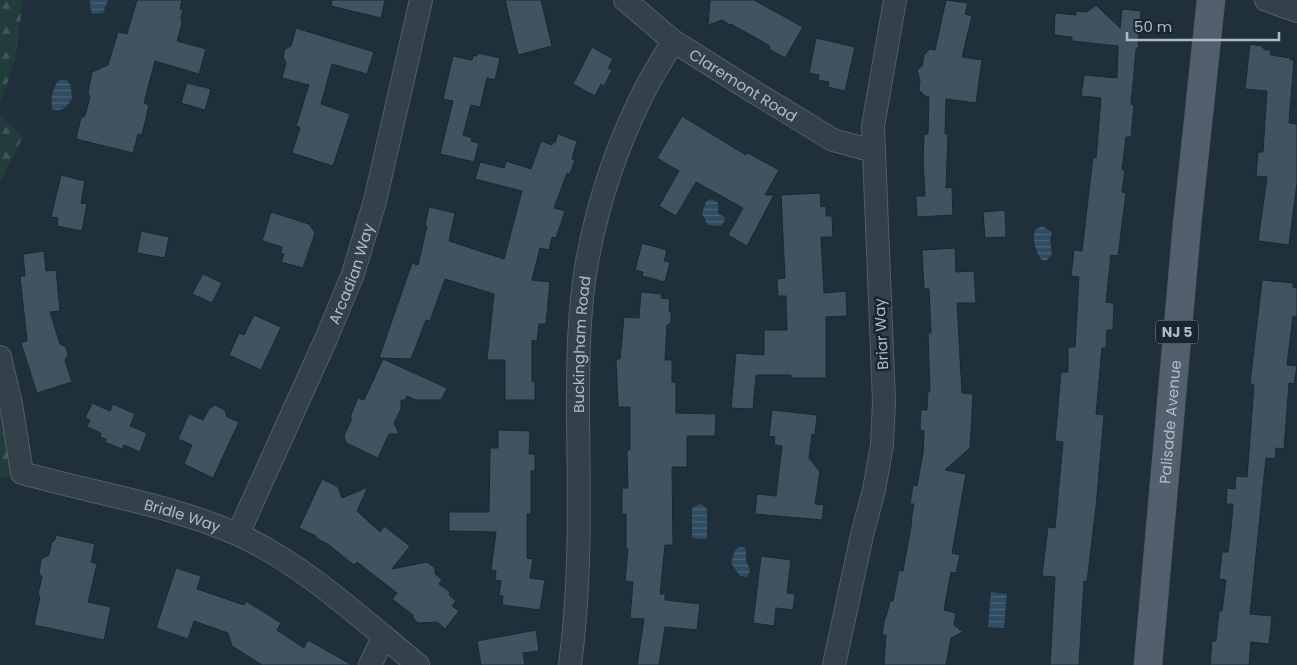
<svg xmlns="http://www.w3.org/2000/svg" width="1297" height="665" viewBox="0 0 1297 665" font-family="Poppins,sans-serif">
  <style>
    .forest { fill: url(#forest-firs) }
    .water { fill: url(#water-rules) }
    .building { fill: #405360; stroke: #1b2832 }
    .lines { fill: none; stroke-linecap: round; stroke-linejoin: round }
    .minor-casing { stroke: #515f69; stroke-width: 24 }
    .major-casing { stroke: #404d58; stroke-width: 29 }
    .minor { stroke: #33414b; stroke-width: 22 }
    .major { stroke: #51606c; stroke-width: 28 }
    .labels { text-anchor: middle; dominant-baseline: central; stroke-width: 5; stroke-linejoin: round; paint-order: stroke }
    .shield { fill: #192630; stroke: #818f9a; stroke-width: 1 }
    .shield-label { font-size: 14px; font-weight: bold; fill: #aebcc8 }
    .street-label { font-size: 15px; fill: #aebcc8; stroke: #192630 }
  </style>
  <defs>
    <pattern id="forest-firs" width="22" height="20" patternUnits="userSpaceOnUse" patternTransform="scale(1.25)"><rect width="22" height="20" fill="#213c3b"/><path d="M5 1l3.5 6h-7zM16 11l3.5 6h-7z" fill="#3f5656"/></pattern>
    <pattern id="water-rules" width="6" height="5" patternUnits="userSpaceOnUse" patternTransform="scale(1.25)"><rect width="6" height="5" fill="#2f4c62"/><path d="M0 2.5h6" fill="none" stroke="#4b6477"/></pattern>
  </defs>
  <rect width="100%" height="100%" fill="#1f303b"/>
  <!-- forest -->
  <g class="forest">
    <path d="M0,0H23L15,61L0,104Z"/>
    <path d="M0,114L23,137L0,183Z"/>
    <path d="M0,362L22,473L0,478Z"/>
  </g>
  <!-- water -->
  <g class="water">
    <path d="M90,0H108L103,13L93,14L91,12Z"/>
    <path d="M59,80H67L71,87L72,99C66,108 62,112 52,109C51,97 52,89 59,80Z"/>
    <path d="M712,199L718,203V213L724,217L725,220L721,226L708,225L702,214L706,201Z"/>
    <path d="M1042,226L1052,232L1050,240L1052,254L1047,260H1042C1036,254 1032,238 1035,230Z"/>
    <path d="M701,504L707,509V539L692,538V508Z"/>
    <path d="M739,547H744L746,551V561L750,570L747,577L740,576L731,563L735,550Z"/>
    <path d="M991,592L1007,594L1004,628L988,627Z"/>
  </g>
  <!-- building -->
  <g class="building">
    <path d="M137,0H182L180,9L183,10L181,17L182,23L177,41L206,49L199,74L155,61L144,103L149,105L142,135L138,134L133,153L76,139L81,118L85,116L90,97L88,93L92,72L108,65L118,32L127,34Z"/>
    <path d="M332,0H385L381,18L331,6Z"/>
    <path d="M505,0H541L552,46L518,55Z"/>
    <path d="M710,0H754L803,27L785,58L769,49L770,46L731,24L730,25L722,20L708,25Z"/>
    <path d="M946,0L968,3L965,14L972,16L962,57L982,60L976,103L946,99L945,134H948L946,188L952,187L953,215L917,217L916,196H925L923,161L924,134H928L929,97L925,96L919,90L920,80L917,70L922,66L924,55L930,49L935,50Z"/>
    <path d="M1096,5L1120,28L1122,9L1141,11L1138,45L1140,48L1138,47L1136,50L1131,104L1134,105L1131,137H1126L1122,170H1125L1122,192L1126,193L1118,256L1111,255L1106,302L1114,303L1113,330H1107L1106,348H1102L1096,414L1104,415L1096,507L1087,582L1084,581L1079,665H1050L1055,577L1042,576L1048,527L1055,528L1063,442L1055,441L1061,372H1068V347H1075L1079,277L1071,276L1074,250L1082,251L1093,157L1096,158L1101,98L1081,96L1084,75L1117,78L1118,46L1072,41V37L1054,35L1055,13L1076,15V11L1087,12Z"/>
    <path d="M296,28L374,52L367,74L332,64L321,104L350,114L333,166L292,153L300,128L296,126L309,85L282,78L286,63L283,57L285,49L291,46Z"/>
    <path d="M816,38L855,47L845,91L828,87L829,82L818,80L819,75L809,73Z"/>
    <path d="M1250,44L1261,46L1265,50H1271L1270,55L1291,58L1290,60H1294L1289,123L1297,124V183L1289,245L1258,241L1267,177L1256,176L1258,152H1263L1267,91L1245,89Z"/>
    <path d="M592,47L613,59L608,68L612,70L604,86L601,84L595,96L573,84Z"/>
    <path d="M478,53L500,58L495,80L487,78L480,107L471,105L463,135L472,138L471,141L479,143L474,162L440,154L453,101L443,99L453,56L472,60L473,56H477Z"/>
    <path d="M187,83L211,89L205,110L181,103Z"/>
    <path d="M682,116L746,155L748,153L779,170L765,195H774L747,246L728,235L743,208L696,182L676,216L659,206L679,171L657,158Z"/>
    <path d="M558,134L577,141L572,159L575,160L570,174L567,173L554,208L565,211L556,238L552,237L549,250L540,248L532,280L550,282L546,324H539L537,341L532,340V382H535V400H505V360H487L494,294L445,279L430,321L426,320L411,359L379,358L412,263L418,265L427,226L425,225L429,207L455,213L449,241L504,259L522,191L475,179L480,162L504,168L506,161L531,169L541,141L552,145L553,142L555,143Z"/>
    <path d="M61,175L85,181L81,203L87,204L82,231L57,226L58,218L51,217Z"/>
    <path d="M820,193L821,207L826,206V216H832L833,237H821L824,293L846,291L847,316L826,317V378H791V375H756L753,409L731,408L736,353L764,355V330H787L786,296H778L777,279L785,278L781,195Z"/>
    <path d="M1005,210L1006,237L985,238L983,212Z"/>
    <path d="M271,212L309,224L315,233L303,268L281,262L284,254L281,253L282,247L262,241Z"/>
    <path d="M141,231L169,237L165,258L137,253Z"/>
    <path d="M642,243L667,250L664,261L670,262L665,282L642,276L643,272L635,270Z"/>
    <path d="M955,248L956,272L974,271L976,303H957L962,393L973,394L970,448L945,470L966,474L952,553L960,555L956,573L951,572L944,610L956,613L954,625L963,632L951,638L946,665H884L886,635H882L885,617H886L890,601H893L899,570L903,571L912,521L911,520L914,504H910L913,485L917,486L923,453L924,431L920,430L921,410H927L928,391H930L928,333H931L929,289H924L922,250Z"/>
    <path d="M44,251L46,271L56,270L60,311L50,312L60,344L66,347L68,355L65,360L72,382L37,393L21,343L27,341L20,276H25L23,254Z"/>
    <path d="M203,274L222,283L212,303L192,294Z"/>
    <path d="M1262,280L1293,283V287L1297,288V317L1293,316L1287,365L1297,366L1294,384L1289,383L1284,449L1276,448L1275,459L1266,458L1250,614L1272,616L1269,644L1251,642L1249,665H1210L1212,641H1216L1219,611H1222L1226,580L1219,579L1222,552H1228L1231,529L1233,504H1226L1227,488L1235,489L1236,476L1247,477L1254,385L1250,384Z"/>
    <path d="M641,292L662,294L661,298L670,299L669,311L671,313V323L667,325L665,360H672V382H676V413L716,414L715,436H687V467H672L673,545H665L660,594H665V600L700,604L697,630L665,627L659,665H637L644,619L630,618L633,582L625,581L628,549H626V514H622V488H628L627,450H630V407H618L616,359H620L624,317L639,318Z"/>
    <path d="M254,315L281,327L261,370L229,355L239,333L244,335Z"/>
    <path d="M383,359L447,388L441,400H416L407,396L405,400H401V409L394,423L399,434H389L378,458L346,443L344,436L352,418L350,417L358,398L364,400Z"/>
    <path d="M92,403L110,411L113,404L135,414L130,426L147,433L140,452L124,445L122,449L105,442L106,439L100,437L101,433L87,427L90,420L85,418Z"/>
    <path d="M215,405L225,410L227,417L239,422L213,478L184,464L192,445L178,439L189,414L203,420L209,409Z"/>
    <path d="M772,410L817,415L815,435L812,434L809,458L820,472L815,504L824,505L822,520L755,514L757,494L776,496L782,446L774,445L775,437L769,436Z"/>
    <path d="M498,430L530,431L529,454H535V471H531V514H527V558L533,559L530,578L545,580L540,610L502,605L503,596L499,595L501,581L495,580L496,571L491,570L496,532L449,531V512H489L490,448H498Z"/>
    <path d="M322,479L338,487L342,498L368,487L357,511L380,532L384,526L410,546L392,569L427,562L435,568V574L442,579L439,584L450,592L449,595L456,601L452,606L459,611L445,629L437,622L418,623L413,618V615L392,599L397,593L357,562L354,565L329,545L316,538V536L299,528Z"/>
    <path d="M56,535L95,544L91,562L97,564L88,602L111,607L104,640L34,625L40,597L38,594L42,577L39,573L41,559L49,555L52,542L55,540Z"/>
    <path d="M761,556L791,560L787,593L795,594L793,610L776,608L774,626L753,623Z"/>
    <path d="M176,568L201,576L197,589L244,605L246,601L281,623L277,630L304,648L308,640L352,665H262L232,646L228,633L194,621L188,639L156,628Z"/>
    <path d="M536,630L539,651L523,653L525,665H481L477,641Z"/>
  </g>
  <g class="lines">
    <defs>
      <g id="minor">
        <path id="s1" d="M625,0L673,41L759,95L833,140L873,151"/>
        <path d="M1266,0L1297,11"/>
        <path id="s2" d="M0,357L11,404L22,473C93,493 168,504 237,534C302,563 363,620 418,665"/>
        <path id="s3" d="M238,534L326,339L353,274L375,201L421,0"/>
        <path d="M370,665L384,636"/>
        <path id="s4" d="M570,665C581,582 579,499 578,416C578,364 578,313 587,262C597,207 614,154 638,104C648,82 661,62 673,41"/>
        <path d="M834,665L862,535L874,490L882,445L884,401L873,126L895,0"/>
      </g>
      <g id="major">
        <path id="s5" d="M1148,665L1187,225L1211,0"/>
      </g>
    </defs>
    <!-- minor casing -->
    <use href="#minor" class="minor-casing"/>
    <!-- major casing -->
    <use href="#major" class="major-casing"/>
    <!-- minor -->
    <use href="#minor" class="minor"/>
    <!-- major -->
    <use href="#major" class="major"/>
  </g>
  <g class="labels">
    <!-- shield labels -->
    <rect class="shield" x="1156" y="320.5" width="42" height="23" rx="4"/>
    <g class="shield-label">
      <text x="1177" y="332">NJ 5</text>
    </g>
    <!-- street labels -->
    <g class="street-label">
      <text stroke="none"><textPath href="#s1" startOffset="146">Claremont Road</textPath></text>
      <text stroke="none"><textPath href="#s3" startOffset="284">Arcadian Way</textPath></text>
      <text transform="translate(881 334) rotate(-93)">Briar Way</text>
      <text stroke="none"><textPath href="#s4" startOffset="321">Buckingham Road</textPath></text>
      <text stroke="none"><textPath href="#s5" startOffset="244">Palisade Avenue</textPath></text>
      <text stroke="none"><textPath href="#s2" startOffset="284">Bridle Way</textPath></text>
    </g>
  </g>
  <!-- scale -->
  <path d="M1127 32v8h152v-8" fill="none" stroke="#aebcc8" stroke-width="2.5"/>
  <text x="1134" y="32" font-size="15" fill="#aebcc8" stroke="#192630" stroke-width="4" paint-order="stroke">50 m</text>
</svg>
